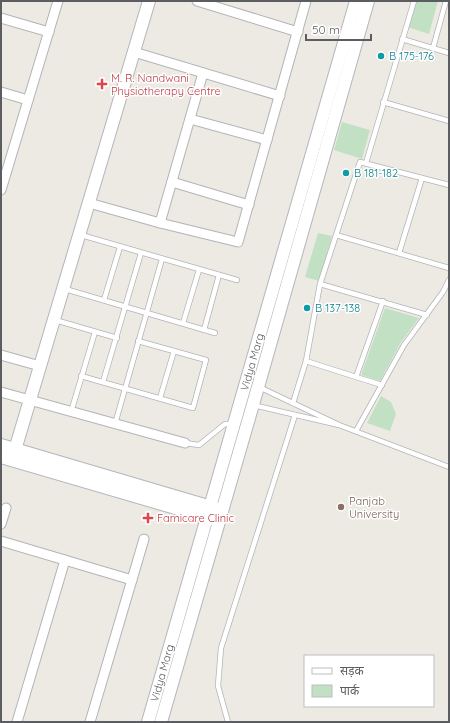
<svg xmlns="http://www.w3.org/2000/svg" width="450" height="723" viewBox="0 0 450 723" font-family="Quicksand,'Noto Sans Devanagari',sans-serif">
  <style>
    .green { fill: #c2e1c4 }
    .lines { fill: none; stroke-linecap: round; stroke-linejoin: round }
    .lane-casing { stroke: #b3b4b8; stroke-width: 6 }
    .street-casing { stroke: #b3b4b8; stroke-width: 11 }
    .secondary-casing { stroke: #b4b6bb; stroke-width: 14 }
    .lane { stroke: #fff; stroke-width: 4.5 }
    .street { stroke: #fff; stroke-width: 9 }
    .secondary { stroke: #fff; stroke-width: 12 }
    .culture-dot { fill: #0f9aa8; stroke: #fff; stroke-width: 1.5 }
    .health-dot { fill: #e0444e; stroke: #fff; stroke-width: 1.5 }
    .education-dot { fill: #8d6e63; stroke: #fff; stroke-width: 1.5 }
    .labels { text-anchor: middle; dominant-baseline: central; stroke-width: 3; stroke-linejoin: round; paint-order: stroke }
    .culture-label { font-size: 11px; fill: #0d838f; stroke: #fff; text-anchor: start }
    .health-label { font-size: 11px; fill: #be3a42; stroke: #fff; text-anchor: start }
    .street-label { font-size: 11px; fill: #5b5d61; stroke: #fff }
    .education-label { font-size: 11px; fill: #785e54; stroke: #fff; text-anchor: start }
  </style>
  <rect width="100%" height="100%" fill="#eceae3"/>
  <!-- green -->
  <g class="green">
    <path d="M415,1H438L429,34L407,27Z"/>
    <path d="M342,122L370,130L362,159L334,150Z"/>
    <path d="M318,233L332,236L319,281L305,277Z"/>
    <path d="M385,308L419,318L401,342L380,381L361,375Z"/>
    <path d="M381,396L391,402L396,414L390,431L367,423Z"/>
  </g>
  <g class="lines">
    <defs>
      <g id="lane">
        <path d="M402,39L449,53"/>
        <path d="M433,48L446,1"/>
        <path d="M383,102L449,121"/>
        <path d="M366,163L414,1"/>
        <path d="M81,235L237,280"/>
        <path d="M336,235L449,268"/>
        <path d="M399,253L422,178"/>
        <path d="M320,284L427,315"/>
        <path d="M65,289L215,333"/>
        <path d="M104,300L120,247"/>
        <path d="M55,320L117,338"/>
        <path d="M183,323L199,270"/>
        <path d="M204,330L219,275"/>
        <path d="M306,361L356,377"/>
        <path d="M81,376L193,408L206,360L138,341"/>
        <path d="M103,382L141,253"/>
        <path d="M382,385L356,377L383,301"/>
        <path d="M259,387L339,425L449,467"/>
        <path d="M160,398L174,351"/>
        <path d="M293,403L306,361L320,284L360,162L449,185"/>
        <path d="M253,405L339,425"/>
        <path d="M71,412L95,332"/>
        <path d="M115,424L162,259"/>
        <path d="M356,431L404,345L443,292L449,280"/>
        <path d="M185,443L199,445L225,424H233"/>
        <path d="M228,722L218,686L221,648L295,415"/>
      </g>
      <g id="street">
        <path d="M197,1L298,32"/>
        <path d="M1,18L49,32"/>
        <path d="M134,52L280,96"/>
        <path d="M1,92L28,100"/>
        <path d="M190,119L267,140"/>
        <path d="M172,182L249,205"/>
        <path d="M1,190L58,1"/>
        <path d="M89,203L160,223L238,242L306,1"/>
        <path d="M160,223L203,73"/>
        <path d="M1,355L40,366"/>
        <path d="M1,392L185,443"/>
        <path d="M1,524L6,508"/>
        <path d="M1,541L132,580"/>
        <path d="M17,722L65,560"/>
        <path d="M90,722L144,539"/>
      </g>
      <g id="secondary">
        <path d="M1,445L218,509"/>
        <path d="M1,457L213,519"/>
        <path d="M12,460L149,1"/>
        <path d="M148,722L356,1"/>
        <path d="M161,722L258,387L368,1"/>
      </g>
    </defs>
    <!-- lane casing -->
    <use href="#lane" class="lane-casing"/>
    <!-- street casing -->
    <use href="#street" class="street-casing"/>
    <!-- secondary casing -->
    <use href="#secondary" class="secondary-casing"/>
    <!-- lane -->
    <use href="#lane" class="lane"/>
    <!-- street -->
    <use href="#street" class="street"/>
    <!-- secondary -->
    <use href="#secondary" class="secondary"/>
  </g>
  <!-- markers -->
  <g class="culture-dot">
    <circle cx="381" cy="56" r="4"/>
    <circle cx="346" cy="173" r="4"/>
    <circle cx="307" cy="308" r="4"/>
  </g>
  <g class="health-dot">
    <path d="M100 78h4v4h4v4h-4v4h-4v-4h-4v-4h4z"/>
    <path d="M146 512h4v4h4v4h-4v4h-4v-4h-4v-4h4z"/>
  </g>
  <circle class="education-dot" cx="341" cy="507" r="4"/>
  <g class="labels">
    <!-- culture labels -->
    <g class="culture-label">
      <text x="389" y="56">B 175-176</text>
      <text x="354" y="173">B 181-182</text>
      <text x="315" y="308">B 137-138</text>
    </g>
    <!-- health labels -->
    <g class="health-label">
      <text x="111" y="78">M. R. Nandwani<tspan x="111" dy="13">Physiotherapy Centre</tspan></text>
      <text x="157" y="518">Famicare Clinic</text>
    </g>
    <!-- street labels -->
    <g class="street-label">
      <text transform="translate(252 362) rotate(-74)">Vidya Marg</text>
      <text transform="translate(162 673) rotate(-74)">Vidya Marg</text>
    </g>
    <!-- education labels -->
    <g class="education-label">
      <text x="349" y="501">Panjab<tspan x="349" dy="13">University</tspan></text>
    </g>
  </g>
  <!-- border -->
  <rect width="450" height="723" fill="none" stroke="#5b5d61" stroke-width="4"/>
  <!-- legend -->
  <rect x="304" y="655" width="130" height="52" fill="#ffffff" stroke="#bdbec0"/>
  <rect x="312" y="668" width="20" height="6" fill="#ffffff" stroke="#bdbec0"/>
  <text x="340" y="675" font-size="12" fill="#5b5d61">सड़क</text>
  <rect x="312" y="685" width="20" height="12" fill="#c2e1c4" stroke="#bdbec0"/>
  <text x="340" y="695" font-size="12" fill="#5b5d61">पार्क</text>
  <!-- scale -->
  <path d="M306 34v6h65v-6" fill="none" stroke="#5b5d61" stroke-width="2"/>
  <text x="312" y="34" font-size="12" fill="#5b5d61" stroke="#ffffff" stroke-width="3" paint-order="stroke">50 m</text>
</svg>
